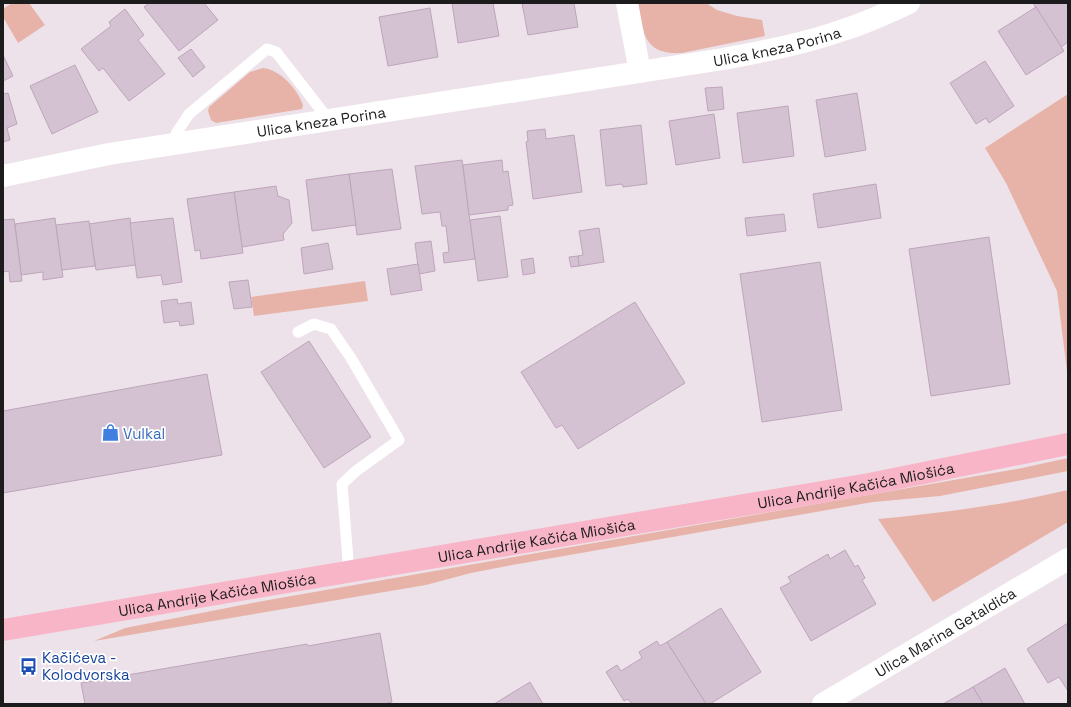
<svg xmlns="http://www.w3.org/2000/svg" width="1071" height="707" viewBox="0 0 1071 707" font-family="'Space Grotesk',sans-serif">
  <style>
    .grass { fill: #e7b3a8 }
    .building { fill: #d4c2d2; stroke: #bea4bc }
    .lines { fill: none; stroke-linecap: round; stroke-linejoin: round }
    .lane { stroke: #fff; stroke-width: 11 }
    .street { stroke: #fff; stroke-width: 22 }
    .secondary { stroke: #f8b5c8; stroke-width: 22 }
    .labels { text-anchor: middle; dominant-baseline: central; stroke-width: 3.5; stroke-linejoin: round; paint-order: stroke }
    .street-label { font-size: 15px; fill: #1c1c1c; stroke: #fff }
    .shop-label { font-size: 15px; fill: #366cbe; stroke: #fff; text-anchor: start }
    .transit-label { font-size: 15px; fill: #164399; stroke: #fff; text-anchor: start }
  </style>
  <rect width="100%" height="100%" fill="#ede2e9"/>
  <!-- grass -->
  <g class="grass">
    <path d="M12,3H29L45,25L18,43L3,17V9Z"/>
    <path d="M638,3H706L717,10L737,16L762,20L765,36L682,53C644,55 643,34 638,3Z"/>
    <path d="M263,68C281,70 297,89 303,105L302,109L216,123L211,120L208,111L209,107L250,72Z"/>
    <path d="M1068,94V379L1057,291L1006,183L985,148Z"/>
    <path d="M365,281L368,301L254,316L251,297Z"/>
    <path d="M1068,458V471L940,496L873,502L507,566L471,573L426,585L94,641L125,628L263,601L1022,468Z"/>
    <path d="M1068,490V522L933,602L878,519C942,513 1005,505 1068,490Z"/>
  </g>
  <!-- building -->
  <g class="building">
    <path d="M149,3H204L218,20L179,51L144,7Z"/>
    <path d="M452,3H493L499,36L458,43Z"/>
    <path d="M522,3H574L578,27L528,35Z"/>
    <path d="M1033,3H1068V42L1061,47Z"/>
    <path d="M1036,7L1064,51L1026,75L998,31Z"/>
    <path d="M430,8L438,57L388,66L379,17Z"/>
    <path d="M125,9L144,35L138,40L165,74L129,101L103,68L99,71L81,49L111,26L109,22Z"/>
    <path d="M191,49L205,67L193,77L178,58Z"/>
    <path d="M3,55L13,76L3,81Z"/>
    <path d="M985,61L1014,106L989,123L986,118L976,124L950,83Z"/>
    <path d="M75,65L98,112L52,134L30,86Z"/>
    <path d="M722,87L724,109L708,111L705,88Z"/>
    <path d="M8,93L17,124L7,128L10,140L3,142V94Z"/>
    <path d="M857,93L866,150L825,157L816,100Z"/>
    <path d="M788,106L794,156L743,163L737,113Z"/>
    <path d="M714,114L720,158L676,165L669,121Z"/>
    <path d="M641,125L647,184L623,187L622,184L606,186L600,130Z"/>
    <path d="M545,129L546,139L574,135L582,192L533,199L526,142L528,141L527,131Z"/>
    <path d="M462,160L475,259L444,263L443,253L449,252L446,226H442L440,212L422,214L415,166Z"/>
    <path d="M502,160L503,172L508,171L513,205L508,206V210L469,215L463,165Z"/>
    <path d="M392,169L401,229L357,235L349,174Z"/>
    <path d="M349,174L356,225L312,231L306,180Z"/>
    <path d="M876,184L881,218L818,228L813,194Z"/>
    <path d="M276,186L278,196L289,200L292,223L283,234L284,240L242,247L234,192Z"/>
    <path d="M234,192L243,253L201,259L200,250L195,251L187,199Z"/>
    <path d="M784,214L786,231L747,236L745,218Z"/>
    <path d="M500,216L508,277L478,281L470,220Z"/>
    <path d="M55,218L63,277L43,280V272L21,275L15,224Z"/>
    <path d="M130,218L136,265L96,270L89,224Z"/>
    <path d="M173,218L182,282L163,285L161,275L137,278L130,223Z"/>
    <path d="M14,219L22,281L10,282L9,271L3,272V220Z"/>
    <path d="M89,221L95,266L62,270L56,225Z"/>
    <path d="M599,228L604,262L579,266L578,256L583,255L579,231Z"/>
    <path d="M989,237L1010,384L931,396L909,249Z"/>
    <path d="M431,241L435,271L419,274L415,243Z"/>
    <path d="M328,243L333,269L304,274L301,248Z"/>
    <path d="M578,256L579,266L571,267L569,257Z"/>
    <path d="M533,258L535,273L523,275L521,260Z"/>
    <path d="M820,262L842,410L762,422L740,274Z"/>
    <path d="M418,264L422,290L391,295L387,269Z"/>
    <path d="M248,280L252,307L234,309L229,282Z"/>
    <path d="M177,299L178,304L191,302L194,324L180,326L179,321L164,323L161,301Z"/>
    <path d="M635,302L685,383L578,449L562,425L556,428L521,372Z"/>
    <path d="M309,341L371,437L324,468L261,372Z"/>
    <path d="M207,374L222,455L3,493V411Z"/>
    <path d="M845,550L855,567L858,565L865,578L862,580L876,604L811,641L780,588L791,582L788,577L828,554L830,559Z"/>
    <path d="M721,608L761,672L710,704H706L667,642Z"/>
    <path d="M1068,623V691L1059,677L1048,683L1027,649Z"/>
    <path d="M380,633L392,702L382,704H85L81,683L307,644L308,646Z"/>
    <path d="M657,641L660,646L667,642L706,704H632L628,699L624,701L606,672L617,665L621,671L642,658L639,652Z"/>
    <path d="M1005,668L1025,704H983L973,687Z"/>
    <path d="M530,682L543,704H494Z"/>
    <path d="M973,687L983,704H943Z"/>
  </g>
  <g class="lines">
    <!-- lane -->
    <g class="lane">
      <path d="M172,145L177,132L189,114L267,49L276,52L329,120"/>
      <path d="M298,332L314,324L331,329L351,358L399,440L356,471L342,484L349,573"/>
    </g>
    <!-- street -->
    <g class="street">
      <path d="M627,3L640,72"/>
      <path id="s1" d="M3,176L109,154L723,59C764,51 804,44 843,30C866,23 887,13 909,3"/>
      <path id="s2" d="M823,704L1068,559"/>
    </g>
    <!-- secondary -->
    <path class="secondary" id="s3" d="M3,630L869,484L1068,444"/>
  </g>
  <!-- icons -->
  <defs>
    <symbol id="shop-bare" viewBox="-9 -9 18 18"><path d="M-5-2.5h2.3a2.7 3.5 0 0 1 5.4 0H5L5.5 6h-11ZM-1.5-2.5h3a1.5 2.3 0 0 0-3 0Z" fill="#3f7fe0" stroke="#fff" stroke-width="2.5" paint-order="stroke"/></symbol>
    <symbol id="bus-bare" viewBox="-9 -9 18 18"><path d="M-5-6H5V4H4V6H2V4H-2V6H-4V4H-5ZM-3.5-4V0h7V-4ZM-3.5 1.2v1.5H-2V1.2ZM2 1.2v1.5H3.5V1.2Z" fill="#1a4fb4" stroke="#fff" stroke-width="2.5" paint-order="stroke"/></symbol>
  </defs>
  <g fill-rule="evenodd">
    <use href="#shop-bare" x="98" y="420" width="25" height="25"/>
    <use href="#bus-bare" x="16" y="654" width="25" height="25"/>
  </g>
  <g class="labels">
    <!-- street labels -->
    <g class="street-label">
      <text stroke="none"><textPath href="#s1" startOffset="785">Ulica kneza Porina</textPath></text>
      <text stroke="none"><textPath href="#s1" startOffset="323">Ulica kneza Porina</textPath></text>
      <text stroke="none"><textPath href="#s3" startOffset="865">Ulica Andrije Kačića Miošića</textPath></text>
      <text stroke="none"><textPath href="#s3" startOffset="541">Ulica Andrije Kačića Miošića</textPath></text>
      <text stroke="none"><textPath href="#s3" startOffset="217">Ulica Andrije Kačića Miošića</textPath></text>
      <text stroke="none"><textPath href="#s2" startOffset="142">Ulica Marina Getaldića</textPath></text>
    </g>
    <!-- shop labels -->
    <g class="shop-label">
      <text x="123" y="433">Vulkal</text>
    </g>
    <!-- transit labels -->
    <g class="transit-label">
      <text x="42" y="657">Kačićeva -<tspan x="42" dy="17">Kolodvorska</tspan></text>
    </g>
  </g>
  <!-- border -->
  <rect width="1071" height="707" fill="none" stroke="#1c1c1c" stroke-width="8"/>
</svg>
